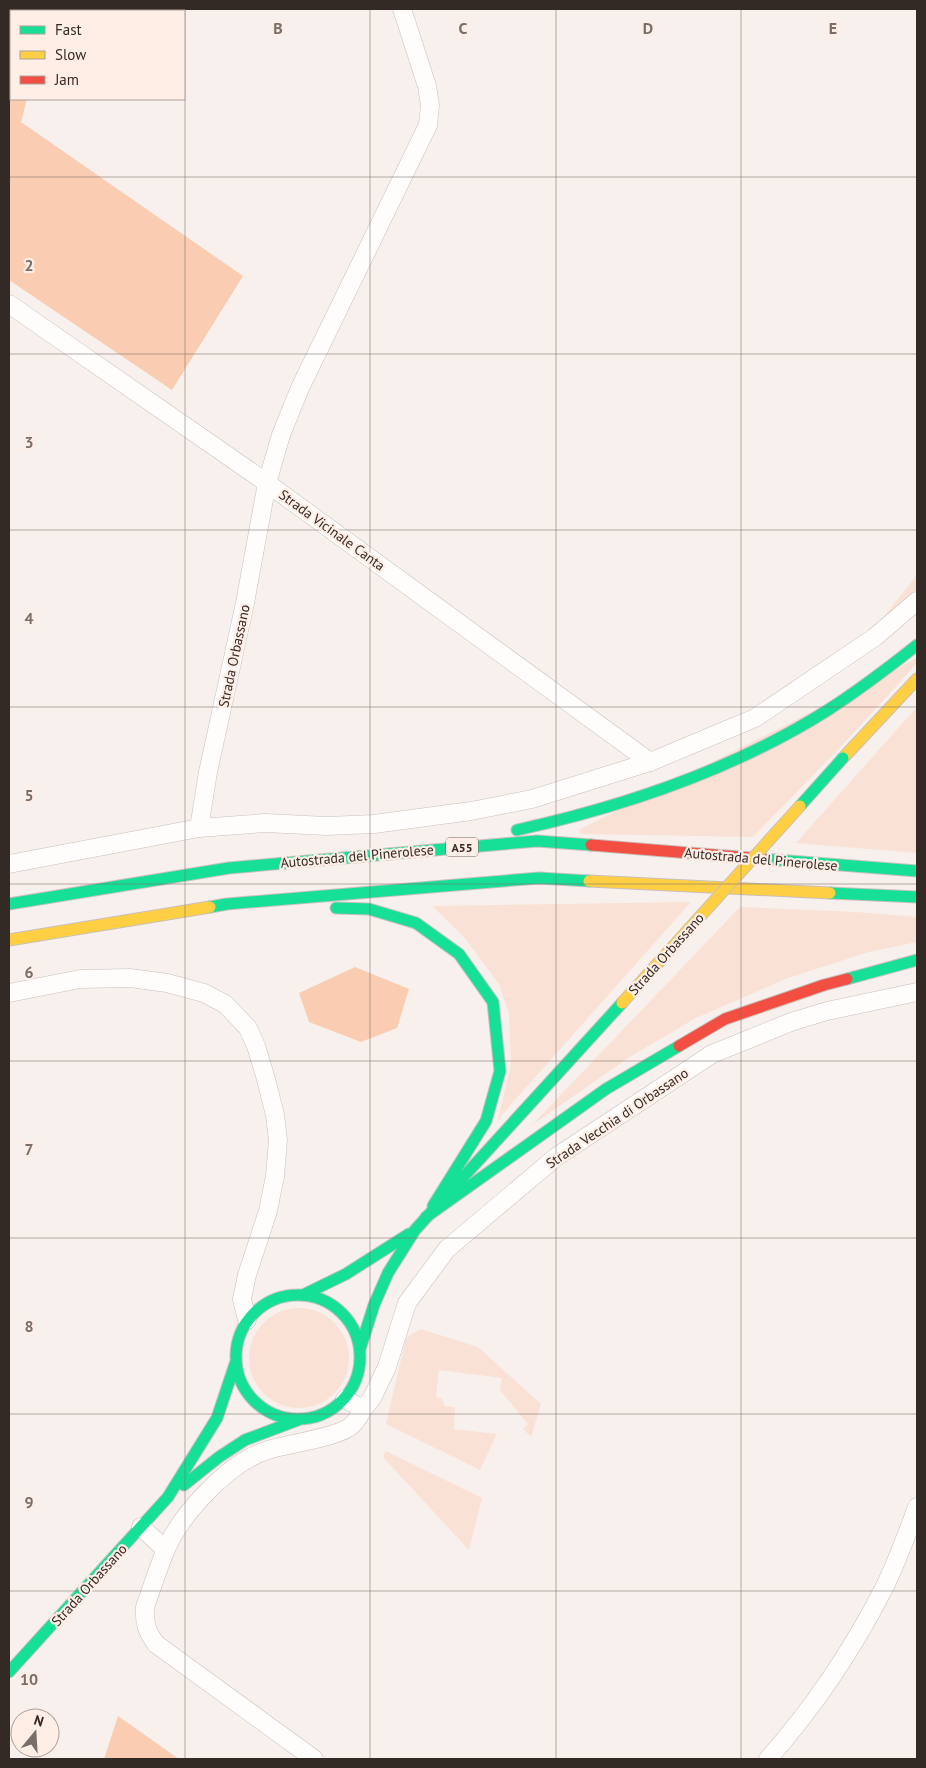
<svg xmlns="http://www.w3.org/2000/svg" width="926" height="1768" viewBox="0 0 926 1768" font-family="'PT Sans',sans-serif">
  <style>
    .green { fill: #f9e2d5 }
    .forest { fill: #faccb1 }
    .lines { fill: none; stroke-linecap: round; stroke-linejoin: round }
    .street-casing { stroke: #c8c0bc; stroke-width: 19 }
    .fast-casing { stroke: #c8c0bc; stroke-width: 13 }
    .slow-casing { stroke: #c8c0bc; stroke-width: 13 }
    .jam-casing { stroke: #c8c0bc; stroke-width: 13 }
    .street { stroke: #fefdfc; stroke-width: 18 }
    .fast { stroke: #16e098; stroke-width: 11 }
    .slow { stroke: #ffcf43; stroke-width: 11 }
    .jam { stroke: #f24e42; stroke-width: 11 }
    .fast-bridge-casing { stroke: #c8c0bc; stroke-width: 13; stroke-linecap: butt }
    .slow-bridge-casing { stroke: #c8c0bc; stroke-width: 13; stroke-linecap: butt }
    .fast-bridge { stroke: #16e098; stroke-width: 11 }
    .slow-bridge { stroke: #ffcf43; stroke-width: 11 }
    .grid { fill: none; stroke: #786f6b; stroke-width: 1; stroke-opacity: 0.55 }
    .labels { text-anchor: middle; dominant-baseline: central; stroke-width: 4.5; stroke-linejoin: round; paint-order: stroke }
    .shield { fill: #feeee6; stroke: #70655f; stroke-width: 1 }
    .shield-label { font-size: 12px; font-weight: bold; fill: #332a25 }
    .street-label { font-size: 14px; fill: #332a25; stroke: #feeee6 }
    .grid-label { font-size: 16px; text-anchor: middle; font-weight: bold; fill: #786f6b; stroke: #feeee6; stroke-width: 4.5; stroke-linejoin: round; paint-order: stroke }
  </style>
  <rect width="100%" height="100%" fill="#f8f0ec"/>
  <!-- green -->
  <g class="green">
    <path d="M917,575V595L879,623Z"/>
    <path d="M917,658V663L851,736L753,837L581,834L579,830Z"/>
    <path d="M917,707V853L796,843Z"/>
    <path d="M691,902L498,1119L511,1064L509,1014L499,984L464,937L432,906Z"/>
    <path d="M740,907L857,912L917,917V942L869,952L788,978L696,1018L628,1058L531,1126Z"/>
    <circle cx="299" cy="1358" r="50"/>
    <path d="M421,1329L478,1347L541,1404L531,1437L523,1429L528,1424L500,1390L502,1378L439,1370L436,1397L442,1399L445,1406L455,1407L454,1429L497,1434L480,1470L386,1424L406,1338Z"/>
    <path d="M386,1451L482,1498L469,1550L383,1457Z"/>
  </g>
  <!-- forest -->
  <g class="forest">
    <path d="M9,70L11,71V99H27L21,122L243,276L172,390L9,280Z"/>
    <path d="M355,967L409,989L397,1028L361,1042L309,1022L299,993Z"/>
    <path d="M118,1716L179,1759H104Z"/>
  </g>
  <g class="lines">
    <defs>
      <g id="street">
        <path d="M9,304L267,483L650,762"/>
        <path d="M199,828L208,772L245,603L267,483L281,435L300,388L428,125L430,105L427,86L402,9"/>
        <path d="M9,864L199,828L265,823L327,826L374,824L471,811L532,799L650,762L755,718L875,637L917,601"/>
        <path d="M9,993L80,979L130,978L167,983L204,993L225,1004L248,1028L256,1046L266,1079L275,1115L278,1140L275,1176L268,1211L247,1275L242,1299L247,1320"/>
        <path d="M345,1399L363,1409L372,1398L387,1367L407,1303L447,1249L556,1157L712,1054L791,1022L827,1011L917,992"/>
        <path d="M141,1527L166,1550"/>
        <path d="M314,1759L156,1644C147,1632 144,1623 145,1607C152,1588 158,1568 166,1549C182,1513 229,1462 268,1450C286,1444 341,1437 352,1425C356,1421 360,1415 363,1409"/>
        <path d="M768,1759C813,1708 853,1649 884,1588C897,1562 907,1534 917,1507"/>
      </g>
      <g id="fast">
        <path d="M517,830C626,806 733,770 828,710C859,690 888,668 917,645"/>
        <path d="M764,859L917,871"/>
        <path d="M830,893L917,897"/>
        <path d="M9,904L229,868L537,841L591,845"/>
        <path d="M210,907L227,904L539,878L589,881"/>
        <path d="M336,908L369,909L416,923L459,954L493,1002L500,1071L486,1121L433,1206"/>
        <path d="M847,979L917,960"/>
        <path d="M426,1217L606,1089L679,1046"/>
        <circle cx="298" cy="1357" r="62"/>
        <path d="M303,1295L346,1274L409,1234"/>
        <path d="M360,1349L374,1305L388,1273L415,1230L622,1003"/>
        <path d="M184,1485L219,1457L245,1440L298,1420"/>
        <path d="M9,1672L168,1497L217,1418L235,1364"/>
      </g>
      <g id="slow">
        <path d="M843,758L917,679"/>
        <path d="M589,881L830,893"/>
        <path d="M9,940L210,907"/>
      </g>
      <g id="jam">
        <path d="M591,845L764,859"/>
        <path d="M679,1046L725,1019L824,985L847,979"/>
      </g>
    </defs>
    <!-- street casing -->
    <use href="#street" class="street-casing"/>
    <!-- fast casing -->
    <use href="#fast" class="fast-casing"/>
    <!-- slow casing -->
    <use href="#slow" class="slow-casing"/>
    <!-- jam casing -->
    <use href="#jam" class="jam-casing"/>
    <!-- street -->
    <use href="#street" class="street"/>
    <!-- fast -->
    <use href="#fast" class="fast"/>
    <!-- slow -->
    <use href="#slow" class="slow"/>
    <!-- jam -->
    <use href="#jam" class="jam"/>
    <defs>
      <path id="fast-bridge" d="M800,806L843,758"/>
      <path id="slow-bridge" d="M622,1003L800,806"/>
    </defs>
    <!-- fast-bridge casing -->
    <use href="#fast-bridge" class="fast-bridge-casing"/>
    <!-- slow-bridge casing -->
    <use href="#slow-bridge" class="slow-bridge-casing"/>
    <!-- fast-bridge -->
    <use href="#fast-bridge" class="fast-bridge"/>
    <!-- slow-bridge -->
    <use href="#slow-bridge" class="slow-bridge"/>
  </g>
  <!-- grid -->
  <path class="grid" d="M185,9V1759M370,9V1759M556,9V1759M741,9V1759M9,177H917M9,354H917M9,530H917M9,707H917M9,884H917M9,1061H917M9,1238H917M9,1414H917M9,1591H917"/>
  <g class="labels">
    <!-- shield labels -->
    <rect class="shield" x="446" y="837.5" width="32" height="19" rx="4"/>
    <g class="shield-label">
      <text x="462" y="847">A55</text>
    </g>
    <!-- street labels -->
    <g class="street-label">
      <text transform="translate(332 530) rotate(36)">Strada Vicinale Canta</text>
      <text transform="translate(234 656) rotate(-78)">Strada Orbassano</text>
      <text transform="translate(357 856) rotate(-5)">Autostrada del Pinerolese</text>
      <text transform="translate(761 859) rotate(5)">Autostrada del Pinerolese</text>
      <text transform="translate(666 954) rotate(-48)">Strada Orbassano</text>
      <text transform="translate(617 1118) rotate(-34)">Strada Vecchia di Orbassano</text>
      <text transform="translate(89 1585) rotate(-48)">Strada Orbassano</text>
    </g>
  </g>
  <g class="grid-label">
    <text x="278" y="34">B</text>
    <text x="463" y="34">C</text>
    <text x="648" y="34">D</text>
    <text x="833" y="34">E</text>
    <text x="29" y="271">2</text>
    <text x="29" y="448">3</text>
    <text x="29" y="624">4</text>
    <text x="29" y="801">5</text>
    <text x="29" y="978">6</text>
    <text x="29" y="1155">7</text>
    <text x="29" y="1332">8</text>
    <text x="29" y="1508">9</text>
    <text x="29" y="1685">10</text>
  </g>
  <!-- border -->
  <rect width="926" height="1768" fill="none" stroke="#332a25" stroke-width="20"/>
  <!-- legend -->
  <rect x="10" y="10" width="175" height="90" fill="#feeee6" stroke="#ada099"/>
  <rect x="20" y="26" width="25" height="8" fill="#16e098" stroke="#ada099"/>
  <text x="55" y="35" font-size="15" fill="#332a25">Fast</text>
  <rect x="20" y="51" width="25" height="8" fill="#ffcf43" stroke="#ada099"/>
  <text x="55" y="60" font-size="15" fill="#332a25">Slow</text>
  <rect x="20" y="76" width="25" height="8" fill="#f24e42" stroke="#ada099"/>
  <text x="55" y="85" font-size="15" fill="#332a25">Jam</text>
  <!-- north arrow -->
  <g transform="translate(35 1733) rotate(18)"><circle r="24" fill="#feeee6" stroke="#ada099"/>
  <path d="M0-4L9 19L0 12L-9 19Z" fill="#786f6b"/>
  <text y="-8" font-size="14" font-weight="bold" text-anchor="middle" fill="#332a25">N</text>
  </g>
</svg>
